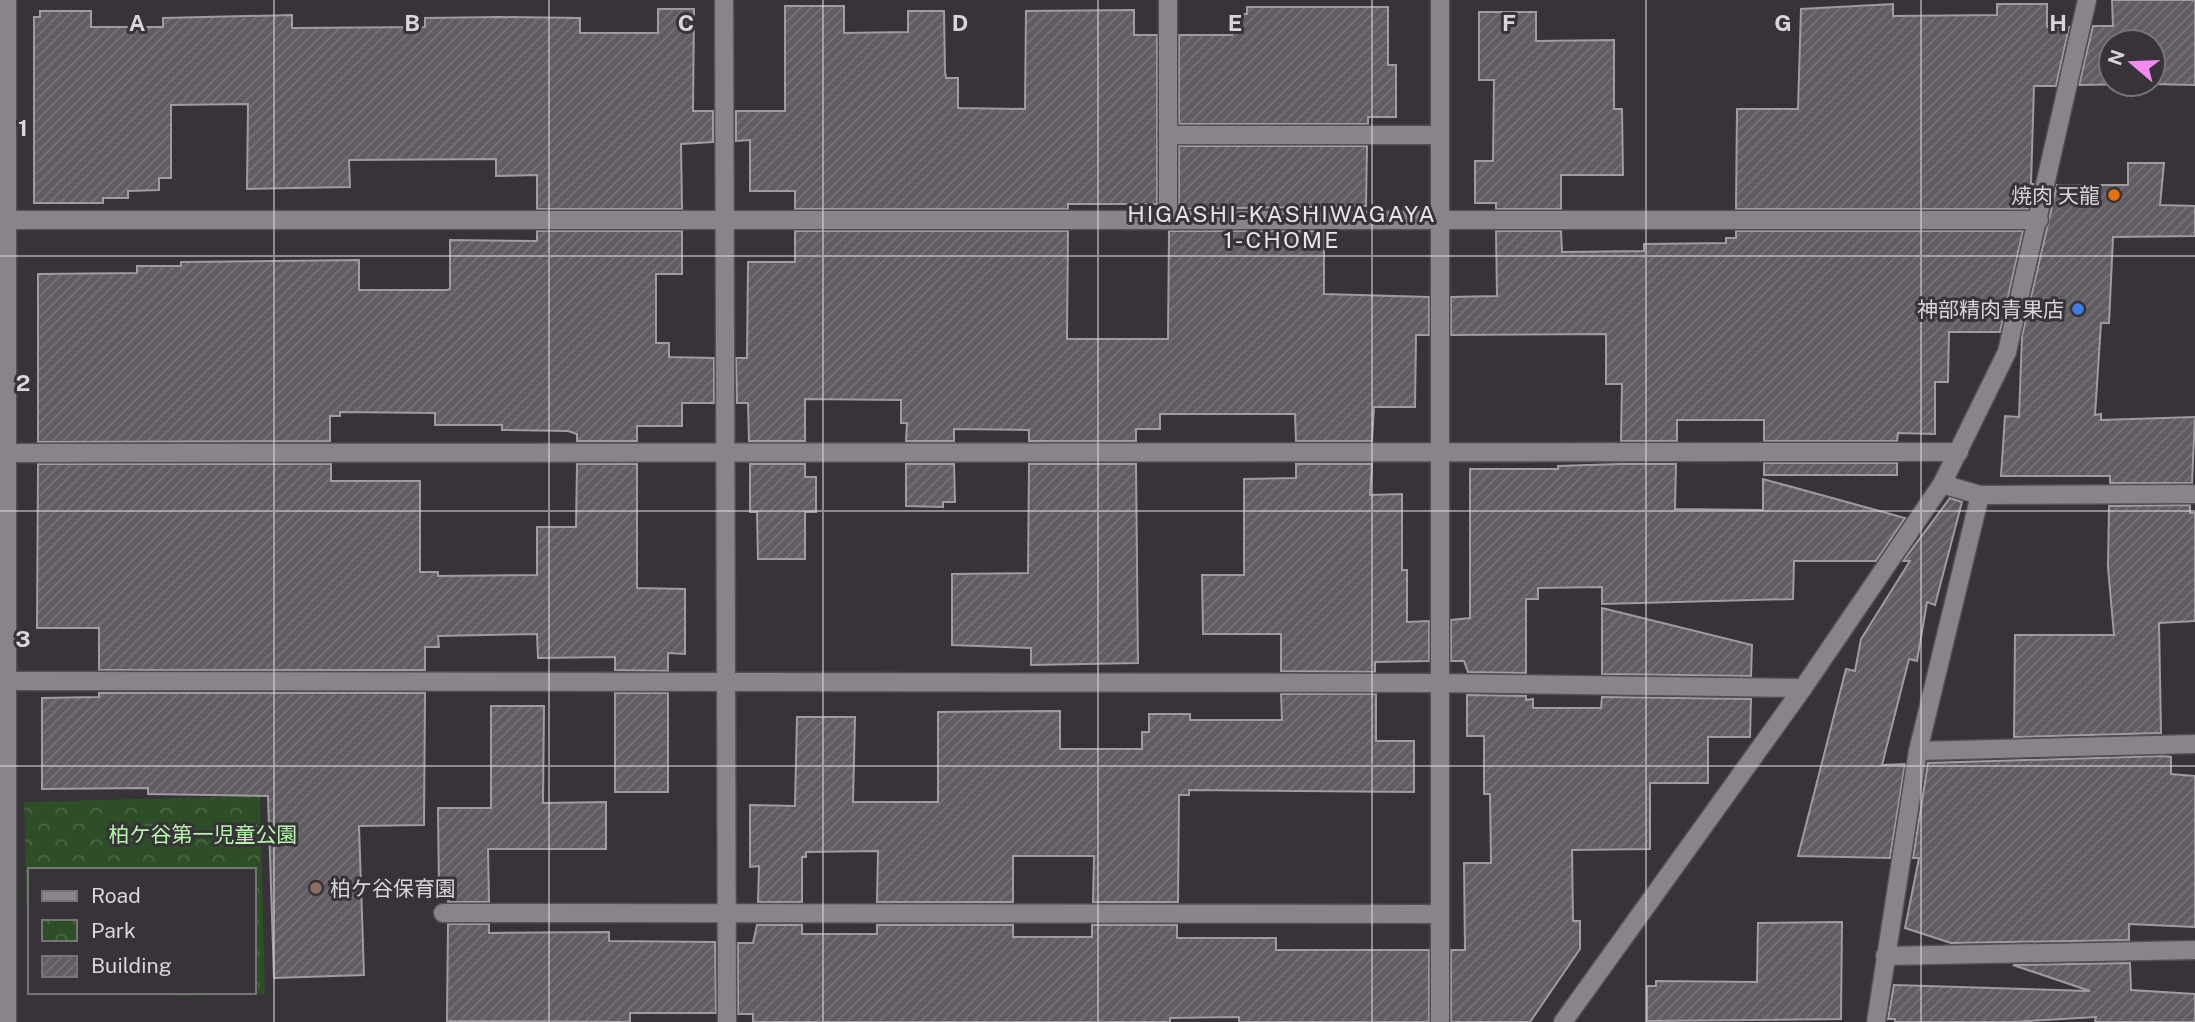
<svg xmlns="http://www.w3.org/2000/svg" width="2195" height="1022" viewBox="0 0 2195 1022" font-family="'Public Sans','Noto Sans JP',sans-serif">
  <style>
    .park { fill: url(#park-crowns) }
    .building { fill: url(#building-hatch); stroke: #a09ba2; stroke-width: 2 }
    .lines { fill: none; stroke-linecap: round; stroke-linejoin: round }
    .lane-casing { stroke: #524f54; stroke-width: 21 }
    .street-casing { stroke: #524f54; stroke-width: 21 }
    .lane { stroke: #89848b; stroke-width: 18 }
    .street { stroke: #89848b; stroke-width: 18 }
    .grid { fill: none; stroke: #d8d6d9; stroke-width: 2; stroke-opacity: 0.55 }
    .food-dot { fill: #e8710a; stroke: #373339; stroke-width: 2.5 }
    .shop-dot { fill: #3f7fe0; stroke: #373339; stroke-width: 2.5 }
    .education-dot { fill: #8d6e63; stroke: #373339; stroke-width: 2.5 }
    .labels { text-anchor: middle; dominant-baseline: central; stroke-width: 6; stroke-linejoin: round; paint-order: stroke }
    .poi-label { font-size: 21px; fill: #d8d6d9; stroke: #373339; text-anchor: end }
    .park-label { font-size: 21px; fill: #b6f6aa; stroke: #373339 }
    .neighbourhood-label { font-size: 23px; letter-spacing: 2px; fill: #e7e1e9; stroke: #373339 }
    .grid-label { font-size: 23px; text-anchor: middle; font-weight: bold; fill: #d8d6d9; stroke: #373339; stroke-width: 6; stroke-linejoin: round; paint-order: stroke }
  </style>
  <defs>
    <pattern id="park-crowns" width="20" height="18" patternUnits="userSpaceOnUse" patternTransform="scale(1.75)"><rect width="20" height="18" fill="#2e4e27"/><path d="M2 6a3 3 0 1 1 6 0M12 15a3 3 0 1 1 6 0" fill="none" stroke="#4c6746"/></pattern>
    <pattern id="building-hatch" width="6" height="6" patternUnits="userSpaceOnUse" patternTransform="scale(1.75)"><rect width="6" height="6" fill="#605c62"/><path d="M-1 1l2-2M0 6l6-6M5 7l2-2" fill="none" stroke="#767378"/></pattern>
  </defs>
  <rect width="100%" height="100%" fill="#373339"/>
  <!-- park -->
  <path class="park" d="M260,796L265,994L173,996L169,992H254V870H30V920H27L24,802Z"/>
  <!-- building -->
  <g class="building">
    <path d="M2112,0H2195V85L2153,84V42H2111V84H2140L2079,85L2093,26H2113Z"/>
    <path d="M1893,4V16L1997,15V4H2047V27H2069L2056,86H2034L2031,184H2033L2028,209H1736L1737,109H1798L1801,9Z"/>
    <path d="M785,6H844V33L908,32V11H944L945,72L946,78H958V108L1025,109L1026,11L1134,10V35H1157V204H1068V209H795V191H750V140L736,141V111H785Z"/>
    <path d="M1247,7H1388V65H1396V117H1368V124H1179V35H1232L1233,14H1247Z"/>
    <path d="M658,9H694L693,111H713V142L681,144L682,209H537V175L496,176V159L349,160L350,187L247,189L248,104L171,105V178H159V190L128,191V198H103V203H34V17H40V11H91V27H163V18L292,15V28L425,27V18L499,17L580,18V33H658Z"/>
    <path d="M1479,12H1536V41L1614,40V109H1622L1623,175H1561V209H1496V203H1475V161H1493L1494,80H1479Z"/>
    <path d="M1179,146H1367L1366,206L1179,209Z"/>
    <path d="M2128,163H2164L2160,205L2195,206V236L2113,237L2109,323H2101L2095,415L2101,414V420L2195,417L2192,483H2110V476H2001L2005,416L2019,417L2022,336L2057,185H2128Z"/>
    <path d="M537,231H682V274H656V343H669V357L714,358V403H682V426H637V441H577V434L568,431L502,430V425H435V413L340,412V416H330V441L38,442V274L137,273V266H181V262L359,260V290H447L450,289V240L537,241Z"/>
    <path d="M795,231H1068L1067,339H1168L1169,231H1324V294L1429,297V335H1416L1415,407H1374L1372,441H1296L1295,414H1160V429H1136V441H1029V430L954,429V441H906L907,423H901V400L805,399V441H749L748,403H737L736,358H747L748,262H795Z"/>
    <path d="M1496,231H1561L1562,252L1644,251V244L1726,243V238H1736V231H2023L2000,332H1949L1948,382H1935V434L1898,433L1897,441H1764V420H1677V441H1621L1622,384H1606V334L1451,335V297L1497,296Z"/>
    <rect x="1764" y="463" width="133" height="12"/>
    <path d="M38,464H331V481H420V572H438V576L537,575V527H576L577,464H637V588L685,589V654L668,653V671L615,670V657L538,658L537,634L438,636L439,647H425V670H99V628H37Z"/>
    <path d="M750,464H805V477H816V512H805V559H758L757,512H750Z"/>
    <path d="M906,464H954L955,502H943V507L906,506Z"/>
    <path d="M1029,464H1136L1138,663L1031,665V648L952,645V574L1028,573Z"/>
    <path d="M1296,464H1372L1370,495L1402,494V570H1407V622L1429,621V661L1375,662V672L1281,671V634H1203L1202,575H1244V479L1296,478Z"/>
    <path d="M1621,464H1676L1675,509L1763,510V479L1905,518L1876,561H1794L1793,599L1602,604V587L1538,588V599H1526V673L1468,672L1464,661H1451V620L1470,618V469H1558V466Z"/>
    <path d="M1950,498L1962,502L1935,605L1927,602L1917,661L1909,659L1882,765L1905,764L1890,858L1798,856L1846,669L1855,671L1861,639L1910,561H1903Z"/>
    <path d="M2190,505V513H2195V621L2159,623L2161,733L2014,737L2015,635H2114L2108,567L2109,506Z"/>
    <path d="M1602,608L1752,645L1751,676L1602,674Z"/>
    <path d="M99,693H425L424,825L359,826L364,975L274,978L268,796L148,794V788L42,789V698L99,697Z"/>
    <rect x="615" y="693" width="53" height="99"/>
    <path d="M1281,694H1376V741H1414V792L1189,790V795H1179L1178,902H1093L1094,856H1013V902H877L878,851L806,852V857H802V902H758L759,866L750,867V805L795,806L797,717H855L853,802H938V712L1060,711V749H1142V732H1149V714H1190V720H1282Z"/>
    <path d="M1467,695L1526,696V700L1533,699V708H1601L1602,697L1751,699L1750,737H1708V783H1650V849L1572,850L1573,921H1580V949L1530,1022H1451V950H1465L1464,863H1491L1490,794H1484V736H1467Z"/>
    <path d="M491,706H544L543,803L606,802V849H488L489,902H448L449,894H439L438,808H491Z"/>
    <path d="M2162,756L2171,757V774L2195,776V927L2129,924V940L1951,943L1905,928L1919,858H1913L1928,763Z"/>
    <path d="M1842,922L1841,1019L1647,1021V986H1656V981L1757,982L1758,923Z"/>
    <path d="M448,924H489V933L609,932V941L715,942L716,1013H630V1022L447,1021Z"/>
    <path d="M757,925H802V934H877V925H1013V937H1092V925H1177V938H1276V950H1429V1022H1239V1017L1170,1018V1022H753V1014H738V943H753Z"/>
    <path d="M2130,963L2131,990L2195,994V1022H2095L2096,1017L2013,1022H1895V1019H1888L1894,985L2090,991L2013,965Z"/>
  </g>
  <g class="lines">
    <defs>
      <g id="lane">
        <path d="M1168,0V220"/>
        <path d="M1168,135H1439"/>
        <path d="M0,220H2039"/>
        <path d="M0,453L1959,452"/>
        <path d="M0,681L1439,683L1803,688"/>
        <path d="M1918,751L2195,744"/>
        <path d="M443,913L1439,914"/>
      </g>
      <g id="street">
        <path d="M724,0L727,1022"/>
        <path d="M1440,0V1022"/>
        <path d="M1942,484L1980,495L2195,494"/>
        <path d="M1885,956L2195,950"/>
        <path d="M7,1022V0"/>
        <path d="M1563,1022L1803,688L1942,484L2007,352L2087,0"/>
        <path d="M1876,1022L1918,751L1980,495"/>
      </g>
    </defs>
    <!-- lane casing -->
    <use href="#lane" class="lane-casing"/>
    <!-- street casing -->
    <use href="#street" class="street-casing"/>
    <!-- lane -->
    <use href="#lane" class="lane"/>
    <!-- street -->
    <use href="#street" class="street"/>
  </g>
  <!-- grid -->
  <path class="grid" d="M274,0V1022M549,0V1022M823,0V1022M1098,0V1022M1372,0V1022M1646,0V1022M1921,0V1022M0,256H2195M0,511H2195M0,766H2195"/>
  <!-- markers -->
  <circle class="food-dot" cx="2114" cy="195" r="7"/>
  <circle class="shop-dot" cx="2078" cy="309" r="7"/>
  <circle class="education-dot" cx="316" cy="888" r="7"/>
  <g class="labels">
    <!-- poi labels -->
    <g class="poi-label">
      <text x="2100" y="195">焼肉 天龍</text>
      <text x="2064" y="309">神部精肉青果店</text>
      <text x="330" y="888" text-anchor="start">柏ケ谷保育園</text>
    </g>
    <!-- park labels -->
    <g class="park-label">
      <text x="203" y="834">柏ケ谷第一児童公園</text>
    </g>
    <!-- neighbourhood labels -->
    <g class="neighbourhood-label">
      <text x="1282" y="213">HIGASHI-KASHIWAGAYA<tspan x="1282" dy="26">1-CHOME</tspan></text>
    </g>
  </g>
  <g class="grid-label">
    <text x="137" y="31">A</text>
    <text x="412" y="31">B</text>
    <text x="686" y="31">C</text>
    <text x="960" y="31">D</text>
    <text x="1235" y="31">E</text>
    <text x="1509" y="31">F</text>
    <text x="1783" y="31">G</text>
    <text x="2058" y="31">H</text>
    <text x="23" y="136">1</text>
    <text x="23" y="391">2</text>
    <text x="23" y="647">3</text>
  </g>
  <!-- legend -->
  <rect x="28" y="868" width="228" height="126" fill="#373339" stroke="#777479" stroke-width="2"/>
  <rect x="42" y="891" width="35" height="10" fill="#89848b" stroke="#777479" stroke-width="2"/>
  <text x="91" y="903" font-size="21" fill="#d8d6d9">Road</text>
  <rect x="42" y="920" width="35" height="21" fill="url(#park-crowns)" stroke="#777479" stroke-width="2"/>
  <text x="91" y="938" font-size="21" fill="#d8d6d9">Park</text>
  <rect x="42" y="956" width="35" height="21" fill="url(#building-hatch)" stroke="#777479" stroke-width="2"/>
  <text x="91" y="973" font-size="21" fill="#d8d6d9">Building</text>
  <!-- north arrow -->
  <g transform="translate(2132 63) rotate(289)"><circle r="33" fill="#373339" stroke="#777479" stroke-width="2"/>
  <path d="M0-5L12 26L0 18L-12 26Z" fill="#f389f1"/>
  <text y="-10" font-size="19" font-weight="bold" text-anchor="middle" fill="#d8d6d9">N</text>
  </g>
</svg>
